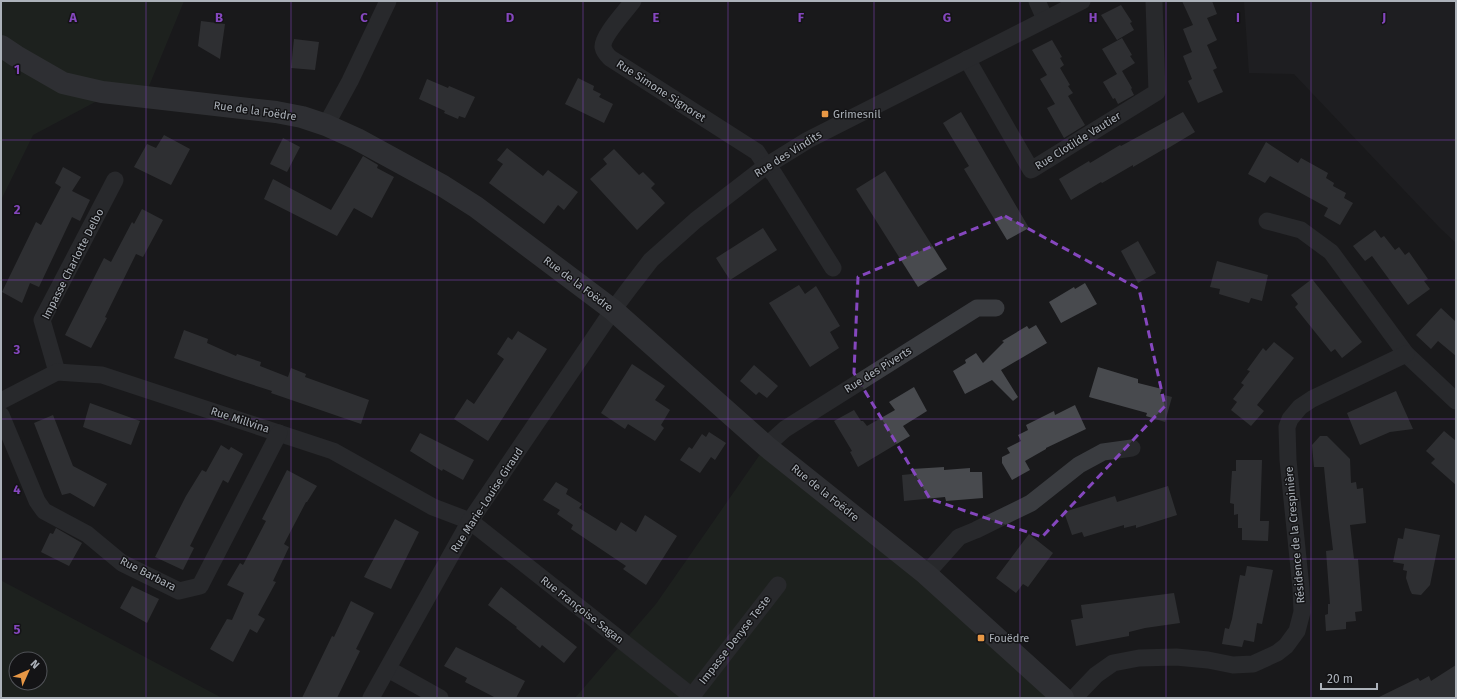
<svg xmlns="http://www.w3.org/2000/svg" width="1457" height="699" viewBox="0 0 1457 699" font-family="'Fira Sans',sans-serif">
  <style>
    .built { fill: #252528 }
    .green { fill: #232b23; fill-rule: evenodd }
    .building { fill: #484a4e }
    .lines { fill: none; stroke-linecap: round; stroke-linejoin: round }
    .street { stroke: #3a3c40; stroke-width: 17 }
    .secondary { stroke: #484b50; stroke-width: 22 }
    .marked { fill: none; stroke: #8547be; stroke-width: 3; stroke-dasharray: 8 5; stroke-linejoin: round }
    .grid { fill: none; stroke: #8547be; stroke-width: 1; stroke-opacity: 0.55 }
    .poi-dot { fill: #e79745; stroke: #141416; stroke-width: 1.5 }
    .labels { text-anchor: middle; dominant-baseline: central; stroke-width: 3; stroke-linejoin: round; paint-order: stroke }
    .street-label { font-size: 11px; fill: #acb2ba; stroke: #141416 }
    .poi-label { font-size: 11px; fill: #acb2ba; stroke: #141416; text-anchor: start }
    .grid-label { font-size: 13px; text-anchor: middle; font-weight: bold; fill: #8547be; stroke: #141416; stroke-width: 3; stroke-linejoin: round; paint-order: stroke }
  </style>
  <rect width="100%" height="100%" fill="#19191b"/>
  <!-- built -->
  <path class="built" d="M1244,1H1456V243L1440,228L1294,74L1249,73Z"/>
  <!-- green -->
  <g class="green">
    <path d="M1,1H184L144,98L97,101L33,135L1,200Z"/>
    <path d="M766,446L1063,698H575L656,604Z"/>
    <path d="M1,580L2,581L222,698H1ZM16,659H40V683H16Z"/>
  </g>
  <!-- building -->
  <g class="building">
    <path d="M1182,1H1212L1217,14L1207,18L1217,40L1207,45L1217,68L1213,70L1223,92L1198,103L1188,81L1192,79L1183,56L1192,52L1183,29L1193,25Z"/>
    <path d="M1121,5L1132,22L1130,23L1134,30L1117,40L1101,15Z"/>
    <path d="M201,21L225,24L220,59L198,46Z"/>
    <path d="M1122,38L1132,55L1130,56L1135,63L1122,71L1132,88L1131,89L1134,95L1118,104L1115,98L1113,99L1103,82L1117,74L1102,49Z"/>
    <path d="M294,39L319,42L315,70L291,68Z"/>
    <path d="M1052,40L1062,57L1060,58L1064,65L1060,68L1070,85L1068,86L1073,93L1068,96L1085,125L1064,138L1047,108L1055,104L1040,79L1047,75L1032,50Z"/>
    <path d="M578,78L594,86L593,90L601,94L599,97L613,104L604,123L565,104Z"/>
    <path d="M427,79L448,88L449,86L475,97L465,118L459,116L458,119L444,113L445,111L419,99Z"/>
    <path d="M961,112L1029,228L1007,240L964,169L969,166L943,123Z"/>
    <path d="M1183,112L1195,132L1165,150L1164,149L1133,167V165L1102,183L1101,182L1071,200L1059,179L1089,161L1090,163L1120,145L1121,146Z"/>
    <path d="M164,135L190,149L171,185L134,167L147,144L156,148Z"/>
    <path d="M283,138L300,147L287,172L270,164Z"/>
    <path d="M1266,142L1298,163L1301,158L1328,173L1326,178L1334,183L1333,186L1346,193L1344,198L1353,203L1340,225L1324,216L1328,208L1270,176L1265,183L1248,174Z"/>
    <path d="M507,148L543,176L548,170L578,192L564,210L558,205L544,224L489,183L503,164L497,160Z"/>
    <path d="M614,149L639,175L643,172L655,184L651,188L665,203L637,230L590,179L607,164L603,159Z"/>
    <path d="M363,156L378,165L377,168L394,177L372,218L354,208L337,236L264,199L273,179L331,210Z"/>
    <path d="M63,167L81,177L72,191L90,200L80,221L72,217L39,287L30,283L22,303L2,292L36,222L41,225L61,187L55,183Z"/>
    <path d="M885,171L947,269L918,287L856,189Z"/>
    <path d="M142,209L163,220L143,257L136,254L105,317L107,318L91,348L65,335L104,258L111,262L132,222L134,224Z"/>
    <path d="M763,228L777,250L730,280L721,266L716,258Z"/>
    <path d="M1375,230L1381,238L1384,236L1395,250L1399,247L1405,255L1409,252L1428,279L1424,281L1430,289L1408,305L1372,256L1365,261L1353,246Z"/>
    <path d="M1138,241L1156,273L1138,283L1121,251Z"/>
    <path d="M1217,261L1268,275L1262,301L1251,298L1249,303L1219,294L1220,289L1210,287Z"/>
    <path d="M1312,279L1362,342L1342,358L1335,349L1331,352L1295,307L1298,304L1291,295Z"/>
    <path d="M1085,283L1097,304L1061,323L1049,302L1074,287L1075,289Z"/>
    <path d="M799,285L805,294L816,286L840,326L830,332L839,348L810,367L769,303Z"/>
    <path d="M1441,308L1456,322V356L1438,341L1431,349L1416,335Z"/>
    <path d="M1036,325L1047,343L1001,370L1018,397L1013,401L992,380L965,394L953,371L966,363L965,360L976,353L983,363L1004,342L1002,341L1027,326L1029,329Z"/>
    <path d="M184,330L208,339L207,343L236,356L237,354L261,362L260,366L288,377L291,368L306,374L305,377L369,400L361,424L271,393L272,391L235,379L174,358Z"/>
    <path d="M518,331L547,349L488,441L454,419L467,399L474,404L504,359L497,354L508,337L512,340Z"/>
    <path d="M1274,342L1294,358L1257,405L1264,411L1251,426L1231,410L1237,402L1233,399L1244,385L1241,383L1250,371L1247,370L1263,348L1266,351Z"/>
    <path d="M632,364L665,386L655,400L670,410L661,425L664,428L655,441L628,424L625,429L601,413Z"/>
    <path d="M754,365L778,386L767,398L759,392L756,395L740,381Z"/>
    <path d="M1098,367L1138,379V383L1162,389L1160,394L1172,397L1165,422L1146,416L1147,413L1089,397Z"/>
    <path d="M914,387L927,411L903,426L910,436L858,467L850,452L852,451L834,421L854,410L861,421H863L867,426L895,410L889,402Z"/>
    <path d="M1396,391L1413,429L1390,432L1360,445L1347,413Z"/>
    <path d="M90,403L140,421L131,445L83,427Z"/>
    <path d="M1075,405L1086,429L1046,448V449L1025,461L1030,470L1012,480L1002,463V457L1010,453L1007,448L1021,441L1018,435L1028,430L1026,425L1054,411L1055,415Z"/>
    <path d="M53,415L73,466L107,484L94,507L70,493L62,495L34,423Z"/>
    <path d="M1444,431L1456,441V485L1431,463L1435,459L1426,451Z"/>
    <path d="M709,432L726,443L715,460L711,457L700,473L680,460L689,447L692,449L702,434L706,437Z"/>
    <path d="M420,433L474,460L463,480L443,469L442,471L410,451Z"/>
    <path d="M1320,436H1327L1350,459L1351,483L1356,482L1357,489L1363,488L1366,523L1350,525L1354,559H1358L1362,611L1355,612L1356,621L1346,622V629L1326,631L1325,615L1328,614V604H1330L1326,551L1333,550L1328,508L1324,467H1314L1312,445Z"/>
    <path d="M221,445L229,450L231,447L243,454L228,483L223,480L190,546L194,548L183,570L155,557L186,496L202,470L206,472Z"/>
    <path d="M1236,460H1262L1260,521H1269L1268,541L1242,540V528H1238V514L1234,515V504L1230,503L1232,471H1236Z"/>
    <path d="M944,467V470L970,468V472H982L983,498L946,501L945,497L904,501L902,475L912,474V469Z"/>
    <path d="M287,470L317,486L307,502H306L284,544L289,547L273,581L276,582L258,615L265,619L257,633L250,629L233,662L210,649L227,619L232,620L244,593L227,585L240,563L243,565L266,521L262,519Z"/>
    <path d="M556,482L568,489L566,494L582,504L579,508L616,531L621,522L636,532L645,515L677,536L646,585L623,569L626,566L571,529L573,525L557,514L560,510L543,500Z"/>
    <path d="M1168,486L1177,515L1136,528V525L1124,528V525L1084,537L1082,532L1072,535L1064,512L1115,496L1117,502Z"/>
    <path d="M395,519L419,532L391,589L364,577Z"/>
    <path d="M56,528L82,543L69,566L41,552L50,533L53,534Z"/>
    <path d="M1405,528L1440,535L1430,585L1421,595L1412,594L1410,590L1406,578L1407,571L1403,570L1404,564L1393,562L1398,538L1403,539Z"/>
    <path d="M1029,534L1053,553L1028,587L1023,584L1016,593L996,578Z"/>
    <path d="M1247,566L1273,570L1262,624L1257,623L1254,642L1244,640L1242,647L1222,644L1225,628L1229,629L1232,619L1240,575L1245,576Z"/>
    <path d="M132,586L159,599L147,623L120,608Z"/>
    <path d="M501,587L577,647L564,663L542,645L540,648L516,628L517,627L488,605Z"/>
    <path d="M1174,593L1180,623L1145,628L1129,632V636L1076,646L1071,620L1083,618L1081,605Z"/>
    <path d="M351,601L374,613L356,649L360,651L337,698H302L332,636L334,637Z"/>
    <path d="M456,647L525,681L516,698H496L465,682L467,678L444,666Z"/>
    <path d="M1456,665V698H1377L1418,678L1420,681L1429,676L1431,681Z"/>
  </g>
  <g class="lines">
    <!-- street -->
    <g class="street">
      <path d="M633,1C626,11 602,36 603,47C604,52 607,55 610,58L757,152L766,166L774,174L833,268"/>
      <path d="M1037,1L1045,19"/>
      <path d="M967,59L1031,170L1157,92L1154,1"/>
      <path d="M326,125L350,81L388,1"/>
      <path d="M1267,221L1301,230L1331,252L1406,354L1456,401"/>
      <path d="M57,372L42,320L115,180"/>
      <path d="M1,401L57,372L102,375L333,451L433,507L470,521L694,698"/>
      <path d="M1,415L37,501L44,511L87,534L122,563L179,591L200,586L279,433"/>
      <path d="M766,446L785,429L977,308H996"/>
      <path d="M926,574L959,537L976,530L1031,503L1079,465L1103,452L1132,448"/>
      <path d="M388,669L440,698"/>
      <path d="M692,696L778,585"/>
      <path d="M371,698L470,521L613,310L628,290L651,260L696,220L766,166L808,140L1082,1"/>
      <path d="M1074,698L1096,675L1113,663L1139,658L1176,657L1208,660L1233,665L1253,664L1277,653L1286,646L1297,631L1302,612L1301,588L1288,460L1287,427L1290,419L1300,407L1312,399L1406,354"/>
    </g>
    <!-- secondary -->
    <path class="secondary" d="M1,46L16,56L63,83L102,92L276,112L302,117L326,125L357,139L443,186L476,207L613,310L766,446L926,574L1063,698"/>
  </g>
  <!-- marked area -->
  <path d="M0 0H1457V699H0ZM1005,216L1139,289L1165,406L1042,537L930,499L854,373L858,277Z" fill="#19191b" fill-opacity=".55" fill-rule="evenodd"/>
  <path class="marked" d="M1005,216L1139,289L1165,406L1042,537L930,499L854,373L858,277Z"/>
  <!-- grid -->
  <path class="grid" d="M146,1V698M291,1V698M437,1V698M583,1V698M728,1V698M874,1V698M1020,1V698M1166,1V698M1311,1V698M1,140H1456M1,280H1456M1,419H1456M1,559H1456"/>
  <!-- markers -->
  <g class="poi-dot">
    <rect x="821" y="110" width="8" height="8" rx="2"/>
    <rect x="977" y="634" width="8" height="8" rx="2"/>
  </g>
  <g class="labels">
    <!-- street labels -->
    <g class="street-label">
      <text transform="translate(661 91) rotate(33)">Rue Simone Signoret</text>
      <text transform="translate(255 111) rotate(8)">Rue de la Foëdre</text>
      <text transform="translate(1078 141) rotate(-32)">Rue Clotilde Vautier</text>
      <text transform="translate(788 154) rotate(-32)">Rue des Vindits</text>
      <text transform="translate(73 264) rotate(-63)">Impasse Charlotte Delbo</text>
      <text transform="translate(578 284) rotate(37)">Rue de la Foëdre</text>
      <text transform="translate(878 370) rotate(-32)">Rue des Piverts</text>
      <text transform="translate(240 420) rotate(18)">Rue Millvina</text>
      <text transform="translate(825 493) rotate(39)">Rue de la Foëdre</text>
      <text transform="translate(487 500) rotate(-57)">Rue Marie-Louise Giraud</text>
      <text transform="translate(1295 535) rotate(-95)">Résidence de la Crespinière</text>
      <text transform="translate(148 574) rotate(27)">Rue Barbara</text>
      <text transform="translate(582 610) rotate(38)">Rue Françoise Sagan</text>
      <text transform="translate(735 640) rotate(-52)">Impasse Denyse Teste</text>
    </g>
    <!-- poi labels -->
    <g class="poi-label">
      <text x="833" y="114">Grimesnil</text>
      <text x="989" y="638">Fouëdre</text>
    </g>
  </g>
  <g class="grid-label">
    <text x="73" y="22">A</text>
    <text x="219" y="22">B</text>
    <text x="364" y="22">C</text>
    <text x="510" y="22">D</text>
    <text x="656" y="22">E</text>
    <text x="801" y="22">F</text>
    <text x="947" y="22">G</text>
    <text x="1093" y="22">H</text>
    <text x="1238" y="22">I</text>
    <text x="1384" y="22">J</text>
    <text x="17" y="74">1</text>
    <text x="17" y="214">2</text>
    <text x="17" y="354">3</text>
    <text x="17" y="494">4</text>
    <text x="17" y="634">5</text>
  </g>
  <!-- border -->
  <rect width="1457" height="699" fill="none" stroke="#acb2ba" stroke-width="4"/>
  <!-- north arrow -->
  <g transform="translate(28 671) rotate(45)"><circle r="19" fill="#141416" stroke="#515358"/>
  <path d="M0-3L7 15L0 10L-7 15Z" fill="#e79745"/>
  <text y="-6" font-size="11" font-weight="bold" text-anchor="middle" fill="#acb2ba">N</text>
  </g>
  <!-- scale -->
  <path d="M1321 683v6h56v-6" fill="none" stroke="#acb2ba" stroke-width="2"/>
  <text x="1327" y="683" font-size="12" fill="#acb2ba" stroke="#141416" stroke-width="3" paint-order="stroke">20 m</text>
</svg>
